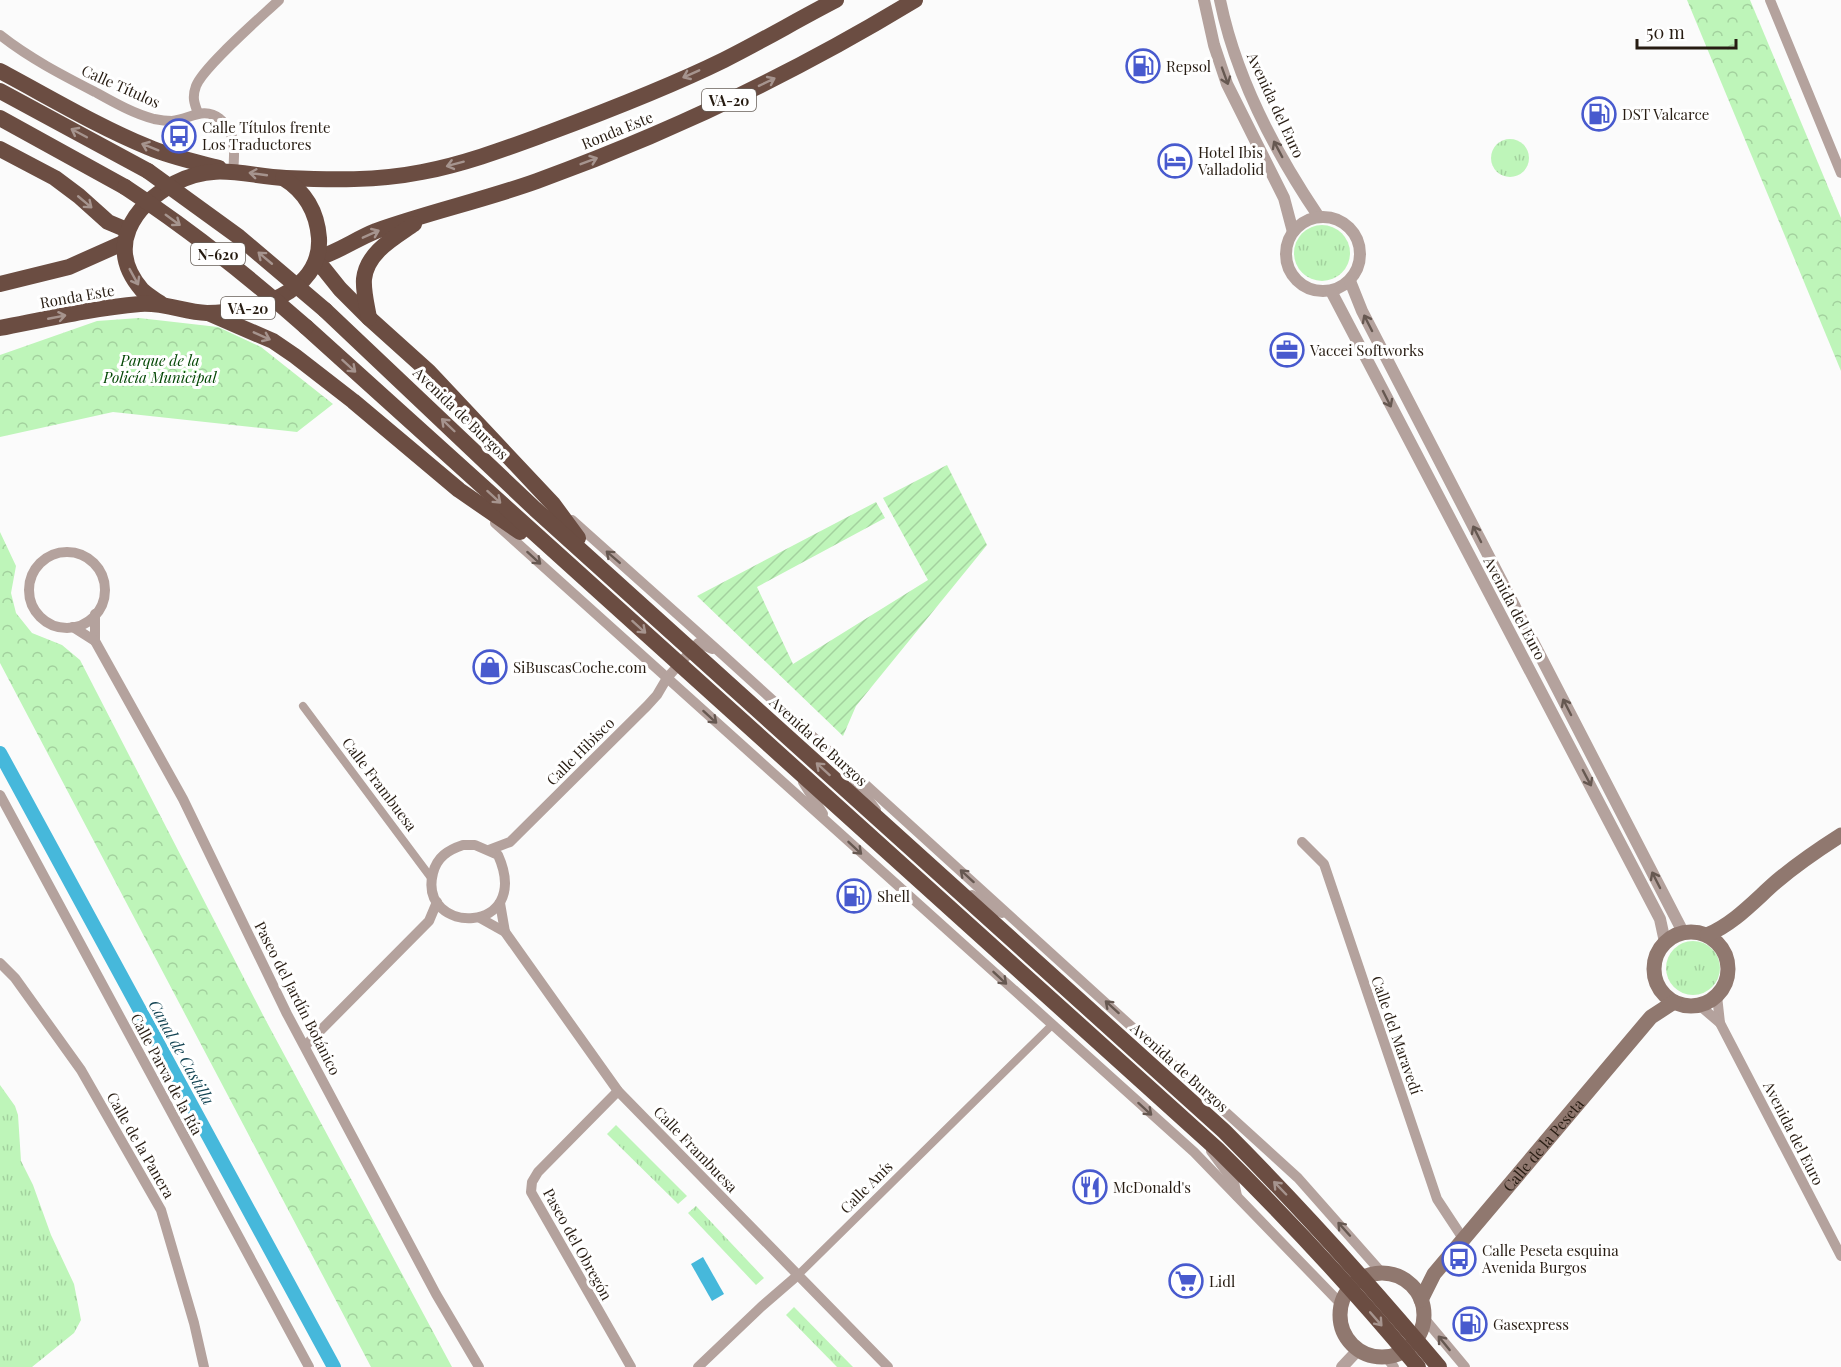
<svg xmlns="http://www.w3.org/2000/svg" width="1841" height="1367" viewBox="0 0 1841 1367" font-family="'Playfair Display',serif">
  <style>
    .grass { fill: url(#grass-tufts) }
    .park { fill: url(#park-crowns) }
    .garden { fill: url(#garden-furrows) }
    .water { fill: #46b8db }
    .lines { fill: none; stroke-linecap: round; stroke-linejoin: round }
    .canal { stroke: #46b8db; stroke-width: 14 }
    .pedestrian { stroke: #b4a29d; stroke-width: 8 }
    .minor { stroke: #b4a29d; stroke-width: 10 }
    .tertiary { stroke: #b4a29d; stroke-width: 12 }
    .secondary { stroke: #90786f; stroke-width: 15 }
    .trunk { stroke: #6b4d42; stroke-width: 16 }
    .trunk-bridge { stroke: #6b4d42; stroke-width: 16 }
    .oneway { stroke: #a6948e }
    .oneway2 { stroke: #665851 }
    .labels { text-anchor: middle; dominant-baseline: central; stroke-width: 6; stroke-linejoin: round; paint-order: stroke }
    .shield { fill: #fff; stroke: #686059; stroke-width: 1.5 }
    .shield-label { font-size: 14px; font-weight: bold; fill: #271c12 }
    .poi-label { font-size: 15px; fill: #271c12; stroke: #fff; text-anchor: start }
    .street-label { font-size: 15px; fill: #271c12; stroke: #fff }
    .park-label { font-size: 15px; font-style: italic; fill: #034704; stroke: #fff }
    .water-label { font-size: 16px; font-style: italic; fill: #134453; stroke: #fff }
  </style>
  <defs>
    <pattern id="grass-tufts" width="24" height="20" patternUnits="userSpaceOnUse" patternTransform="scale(1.5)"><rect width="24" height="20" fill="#bef5b9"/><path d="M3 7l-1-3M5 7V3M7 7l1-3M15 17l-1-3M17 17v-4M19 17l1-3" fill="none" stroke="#a3d19e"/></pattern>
    <pattern id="park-crowns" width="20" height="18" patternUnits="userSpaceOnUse" patternTransform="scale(1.5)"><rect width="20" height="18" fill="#bef5b9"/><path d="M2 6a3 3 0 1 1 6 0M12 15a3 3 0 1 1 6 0" fill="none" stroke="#a3d19e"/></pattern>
    <pattern id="garden-furrows" width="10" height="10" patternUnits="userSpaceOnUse" patternTransform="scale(1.5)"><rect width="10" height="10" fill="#bef5b9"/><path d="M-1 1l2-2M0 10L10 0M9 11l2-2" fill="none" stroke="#a3d19e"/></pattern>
  </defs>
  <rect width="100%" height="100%" fill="#fbfbfb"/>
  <!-- grass -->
  <g class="grass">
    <circle cx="1510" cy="158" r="19"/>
    <circle cx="1322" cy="253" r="28"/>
    <circle cx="1693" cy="968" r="27"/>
    <path d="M0,1085L15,1106L18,1115L21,1161L33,1185L51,1235L74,1284L81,1320L74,1333L32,1367H0Z"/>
    <path d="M616,1125L687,1196L678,1204L607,1134Z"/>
    <path d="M696,1206L764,1278L756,1285L688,1213Z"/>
    <path d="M794,1307L853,1367H837L786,1315Z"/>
  </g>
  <!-- park -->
  <g class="park">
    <path d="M1687,0H1750L1841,218V371Z"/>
    <path d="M139,318L218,327L261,347L333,404L297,432L113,412L0,437V355L97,321Z"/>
    <path d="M0,532L16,566L11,593L16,613L32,633L62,645L80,660L264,1017L452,1367H371L0,663Z"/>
  </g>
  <!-- garden -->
  <path class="garden" d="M947,465L987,545L856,706L843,736L697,596L876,502L885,518L757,587L793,664L928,580L883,498Z"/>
  <!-- water -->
  <path class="water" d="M703,1257L724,1294L712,1301L691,1264Z"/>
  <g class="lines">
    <!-- canal -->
    <path class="canal" d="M0,753L334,1367"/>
    <!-- pedestrian -->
    <g class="pedestrian">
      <path d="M303,706L432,879"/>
      <path d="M798,1275L1052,1025"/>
    </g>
    <!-- minor -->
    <g class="minor">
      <path d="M1770,0L1841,173"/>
      <path d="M0,35C29,58 62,75 95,92C113,102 134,114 154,119C159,120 166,121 172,121C190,119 204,106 220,119C236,131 235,153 233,171"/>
      <path d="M198,113C194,103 192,97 196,86C203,67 261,17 279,0"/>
      <path d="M572,520L723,655L1298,1178L1382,1273"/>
      <path d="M495,523L1194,1152L1341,1304"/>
      <circle cx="67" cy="590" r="38"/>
      <path d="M95,614V641L183,799L287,1014L436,1294L479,1367"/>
      <path d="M73,627L95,641"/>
      <path d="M855,781L876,810"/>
      <path d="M803,782L823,814"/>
      <path d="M0,795L309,1367"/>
      <path d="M1302,842L1324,864L1437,1199L1464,1240"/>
      <path d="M463,845H475L498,855C534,936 417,936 433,873C437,857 448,850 463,845Z"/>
      <path d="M489,850L510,842L647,706L657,695L667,678L698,643L712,649"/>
      <path d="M972,895L1002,913"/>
      <path d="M500,903L505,932"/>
      <path d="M480,918L505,932L618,1091L888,1367"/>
      <path d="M0,963L15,978L81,1070L161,1210L194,1323L204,1367"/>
      <path d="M1717,996L1720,1023"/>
      <path d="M1699,1005L1720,1023L1841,1256"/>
      <path d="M305,1046L429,921L437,902"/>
      <path d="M618,1091L538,1172L532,1182L531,1192L631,1367"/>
      <path d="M1211,1151L1234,1182L1237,1196"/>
      <path d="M1424,1318L1465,1367"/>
      <path d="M1386,1357L1394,1367"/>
      <path d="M698,1367L761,1307L798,1275"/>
    </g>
    <!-- tertiary -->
    <g class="tertiary">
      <path d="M1204,0L1214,45L1227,84L1284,198L1293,232"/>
      <path d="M1220,0C1236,78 1275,152 1319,217"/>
      <circle cx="1323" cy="254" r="37"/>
      <path d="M1350,281L1362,311L1683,932"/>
      <path d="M1331,291L1660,919L1665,942"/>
      <path d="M1342,1367L1358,1350"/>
    </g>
    <!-- secondary -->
    <g class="secondary">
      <circle cx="1691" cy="969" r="37"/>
      <path d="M1707,935C1735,923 1754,901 1777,881C1797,864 1819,849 1841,835"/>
      <circle cx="1382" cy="1315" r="42"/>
      <path id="s1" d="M1421,1300L1434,1274L1651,1017L1674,1002"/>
    </g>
    <!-- trunk -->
    <g class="trunk">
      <path d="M0,71C49,97 97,126 148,147C171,157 196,162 219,168"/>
      <path d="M0,91L148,171"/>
      <path d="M0,118L125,187"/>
      <path d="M0,149L55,178L79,196L108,222L127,230"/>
      <path d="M318,258C340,251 356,239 376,231C429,212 484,200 537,181C669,133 795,73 915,0"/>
      <path d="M316,263L324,269L340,289L369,318L429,372L553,504L578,538"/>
      <path d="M0,284L69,267L125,242"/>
      <path d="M160,303C154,299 147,295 142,290C105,247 133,206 175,183C215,162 245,176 286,178C331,180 377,181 422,172C465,164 507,148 548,133C607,111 667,88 724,60C762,41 799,19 836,0"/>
      <path d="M325,310L535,509L1224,1131C1299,1206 1370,1285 1439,1367"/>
      <path d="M208,313L273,341L295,356L353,401L459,490L520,532"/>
      <path d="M369,318C367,306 363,291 364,279C367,252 394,238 414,224"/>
      <path d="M306,327L1218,1150C1288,1219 1355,1291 1418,1367"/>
      <path d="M0,328C46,319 93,308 140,304C163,302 184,312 207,313C252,313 322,293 319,238C317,212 306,192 283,178"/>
    </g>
    <!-- trunk-bridge -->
    <g class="trunk-bridge">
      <path d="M148,171L239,237L325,310"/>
      <path d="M125,187C189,229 248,276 306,327"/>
    </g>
  </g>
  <!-- one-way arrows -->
  <defs><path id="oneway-shaft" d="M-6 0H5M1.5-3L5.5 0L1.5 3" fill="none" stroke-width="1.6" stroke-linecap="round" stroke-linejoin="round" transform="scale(1.5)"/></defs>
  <g class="oneway">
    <use href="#oneway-shaft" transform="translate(691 74) rotate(156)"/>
    <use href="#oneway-shaft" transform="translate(767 82) rotate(-26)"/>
    <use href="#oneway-shaft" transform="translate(79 133) rotate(-152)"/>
    <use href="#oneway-shaft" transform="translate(150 147) rotate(-158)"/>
    <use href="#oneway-shaft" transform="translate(589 161) rotate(-21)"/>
    <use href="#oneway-shaft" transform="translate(455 164) rotate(165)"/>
    <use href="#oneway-shaft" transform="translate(258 174) rotate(-172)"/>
    <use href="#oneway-shaft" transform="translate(85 202) rotate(40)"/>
    <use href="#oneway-shaft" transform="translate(173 220) rotate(36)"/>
    <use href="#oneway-shaft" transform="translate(371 234) rotate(-24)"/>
    <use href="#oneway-shaft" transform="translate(265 258) rotate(-140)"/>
    <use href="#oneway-shaft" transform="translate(134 277) rotate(61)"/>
    <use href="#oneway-shaft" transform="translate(57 317) rotate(-11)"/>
    <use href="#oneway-shaft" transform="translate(262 336) rotate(24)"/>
    <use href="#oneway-shaft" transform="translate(349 366) rotate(42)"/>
    <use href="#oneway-shaft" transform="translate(448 425) rotate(-136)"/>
    <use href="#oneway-shaft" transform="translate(494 497) rotate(42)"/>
    <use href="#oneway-shaft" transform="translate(639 627) rotate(42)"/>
    <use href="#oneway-shaft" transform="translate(823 769) rotate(-138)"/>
    <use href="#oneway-shaft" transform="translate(1280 1188) rotate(-134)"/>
    <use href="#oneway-shaft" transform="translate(1376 1319) rotate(49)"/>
  </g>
  <g class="oneway2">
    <use href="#oneway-shaft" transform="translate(1225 76) rotate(70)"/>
    <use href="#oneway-shaft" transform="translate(1278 149) rotate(-118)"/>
    <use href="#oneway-shaft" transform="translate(1368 323) rotate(-117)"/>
    <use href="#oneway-shaft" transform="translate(1387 399) rotate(63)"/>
    <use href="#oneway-shaft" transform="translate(1477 534) rotate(-117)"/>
    <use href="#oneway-shaft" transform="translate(613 557) rotate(-139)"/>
    <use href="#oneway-shaft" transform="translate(534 558) rotate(42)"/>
    <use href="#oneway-shaft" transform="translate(1567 707) rotate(-117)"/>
    <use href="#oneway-shaft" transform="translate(710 717) rotate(42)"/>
    <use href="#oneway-shaft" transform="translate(1587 778) rotate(62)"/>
    <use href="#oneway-shaft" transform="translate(855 848) rotate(43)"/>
    <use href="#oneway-shaft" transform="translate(967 876) rotate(-138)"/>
    <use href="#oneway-shaft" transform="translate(1656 880) rotate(-117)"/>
    <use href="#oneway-shaft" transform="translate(1000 978) rotate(43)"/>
    <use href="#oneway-shaft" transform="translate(1112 1007) rotate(-138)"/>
    <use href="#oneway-shaft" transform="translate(1145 1109) rotate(42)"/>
    <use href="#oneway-shaft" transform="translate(1344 1229) rotate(-132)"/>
    <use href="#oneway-shaft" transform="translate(1444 1343) rotate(-129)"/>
  </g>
  <!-- icons -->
  <defs>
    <symbol id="fuel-ring" viewBox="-11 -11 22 22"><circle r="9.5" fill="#fff" stroke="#485ace" stroke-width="1.5"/><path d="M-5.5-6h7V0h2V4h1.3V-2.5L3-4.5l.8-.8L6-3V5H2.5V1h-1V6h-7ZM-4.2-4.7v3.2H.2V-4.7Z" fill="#485ace"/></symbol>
    <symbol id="bus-ring" viewBox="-11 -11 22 22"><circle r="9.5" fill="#fff" stroke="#485ace" stroke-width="1.5"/><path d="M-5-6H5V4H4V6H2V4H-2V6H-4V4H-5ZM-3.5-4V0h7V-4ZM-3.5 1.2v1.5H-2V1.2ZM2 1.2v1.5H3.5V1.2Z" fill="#485ace"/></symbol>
    <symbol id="hotel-ring" viewBox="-11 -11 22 22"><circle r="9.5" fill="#fff" stroke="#485ace" stroke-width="1.5"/><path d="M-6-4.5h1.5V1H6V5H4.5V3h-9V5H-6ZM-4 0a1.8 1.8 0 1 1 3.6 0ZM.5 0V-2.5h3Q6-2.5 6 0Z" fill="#485ace"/></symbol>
    <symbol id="office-ring" viewBox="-11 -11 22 22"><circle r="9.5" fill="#fff" stroke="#485ace" stroke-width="1.5"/><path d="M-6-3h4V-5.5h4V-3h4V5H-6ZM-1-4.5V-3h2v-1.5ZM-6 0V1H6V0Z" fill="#485ace"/></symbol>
    <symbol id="shop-ring" viewBox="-11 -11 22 22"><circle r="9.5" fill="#fff" stroke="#485ace" stroke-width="1.5"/><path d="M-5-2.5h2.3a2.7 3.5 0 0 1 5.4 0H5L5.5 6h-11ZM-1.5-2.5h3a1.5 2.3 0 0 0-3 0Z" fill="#485ace"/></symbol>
    <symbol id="restaurant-ring" viewBox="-11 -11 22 22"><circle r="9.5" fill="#fff" stroke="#485ace" stroke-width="1.5"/><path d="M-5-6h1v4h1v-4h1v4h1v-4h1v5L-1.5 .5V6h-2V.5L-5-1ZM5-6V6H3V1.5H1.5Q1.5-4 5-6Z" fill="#485ace"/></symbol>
    <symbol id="supermarket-ring" viewBox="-11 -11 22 22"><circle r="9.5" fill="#fff" stroke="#485ace" stroke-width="1.5"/><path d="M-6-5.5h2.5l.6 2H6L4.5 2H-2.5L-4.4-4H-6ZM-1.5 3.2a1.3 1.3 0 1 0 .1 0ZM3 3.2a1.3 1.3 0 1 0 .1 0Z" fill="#485ace"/></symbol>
  </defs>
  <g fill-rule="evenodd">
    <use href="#fuel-ring" x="1124" y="47" width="38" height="38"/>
    <use href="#fuel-ring" x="1580" y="95" width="38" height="38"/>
    <use href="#bus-ring" x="160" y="117" width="38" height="38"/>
    <use href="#hotel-ring" x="1156" y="142" width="38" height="38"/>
    <use href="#office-ring" x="1268" y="331" width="38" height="38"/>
    <use href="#shop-ring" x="471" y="648" width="38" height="38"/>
    <use href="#fuel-ring" x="835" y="877" width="38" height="38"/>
    <use href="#restaurant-ring" x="1071" y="1168" width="38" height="38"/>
    <use href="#bus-ring" x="1440" y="1240" width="38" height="38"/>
    <use href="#supermarket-ring" x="1167" y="1262" width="38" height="38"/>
    <use href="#fuel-ring" x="1451" y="1305" width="38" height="38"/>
  </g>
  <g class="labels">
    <!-- shield labels -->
    <g class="shield">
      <rect x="702" y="89" width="54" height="22" rx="4.5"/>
      <rect x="191" y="243" width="54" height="22" rx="4.5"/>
      <rect x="221" y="297" width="54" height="22" rx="4.5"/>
    </g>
    <g class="shield-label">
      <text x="729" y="100">VA-20</text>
      <text x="218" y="254">N-620</text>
      <text x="248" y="308">VA-20</text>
    </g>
    <!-- poi labels -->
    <g class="poi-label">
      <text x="1166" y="66">Repsol</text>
      <text x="1622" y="114">DST Valcarce</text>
      <text x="202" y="127">Calle Títulos frente<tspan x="202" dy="17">Los Traductores</tspan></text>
      <text x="1198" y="152">Hotel Ibis<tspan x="1198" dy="17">Valladolid</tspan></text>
      <text x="1310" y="350">Vaccei Softworks</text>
      <text x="513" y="667">SiBuscasCoche.com</text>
      <text x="877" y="896">Shell</text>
      <text x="1113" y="1187">McDonald's</text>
      <text x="1482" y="1250">Calle Peseta esquina<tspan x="1482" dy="17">Avenida Burgos</tspan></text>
      <text x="1209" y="1281">Lidl</text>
      <text x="1493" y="1324">Gasexpress</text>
    </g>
    <!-- street labels -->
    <g class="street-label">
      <text transform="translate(121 86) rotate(24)">Calle Títulos</text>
      <text transform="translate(1276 105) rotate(65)">Avenida del Euro</text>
      <text transform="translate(617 130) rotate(-22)">Ronda Este</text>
      <text transform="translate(77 296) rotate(-10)">Ronda Este</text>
      <text transform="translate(461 413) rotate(44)">Avenida de Burgos</text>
      <text transform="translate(1515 608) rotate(62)">Avenida del Euro</text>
      <text transform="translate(819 741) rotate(42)">Avenida de Burgos</text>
      <text transform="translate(580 751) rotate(-45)">Calle Hibisco</text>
      <text transform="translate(380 784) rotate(53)">Calle Frambuesa</text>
      <text transform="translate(298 998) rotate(63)">Paseo del Jardín Botánico</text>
      <text transform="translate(1397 1035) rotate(71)">Calle del Maravedí</text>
      <text transform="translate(1180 1067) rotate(42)">Avenida de Burgos</text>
      <text transform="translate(167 1074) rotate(62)">Calle Parva de la Ría</text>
      <text transform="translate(1794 1133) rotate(63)">Avenida del Euro</text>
      <text transform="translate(141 1145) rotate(60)">Calle de la Panera</text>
      <text stroke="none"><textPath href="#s1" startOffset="198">Calle de la Peseta</textPath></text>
      <text transform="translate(696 1149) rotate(46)">Calle Frambuesa</text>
      <text transform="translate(866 1187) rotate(-45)">Calle Anís</text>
      <text transform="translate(578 1244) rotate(61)">Paseo del Obregón</text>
    </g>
    <!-- park labels -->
    <g class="park-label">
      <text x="160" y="360">Parque de la<tspan x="160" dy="17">Policía Municipal</tspan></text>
    </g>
    <!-- water labels -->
    <g class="water-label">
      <text transform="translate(182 1052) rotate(61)">Canal de Castilla</text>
    </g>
  </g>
  <!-- scale -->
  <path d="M1637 39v9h99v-9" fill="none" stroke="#271c12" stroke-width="3"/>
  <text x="1646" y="39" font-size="18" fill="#271c12" stroke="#ffffff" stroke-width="4.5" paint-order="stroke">50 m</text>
</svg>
